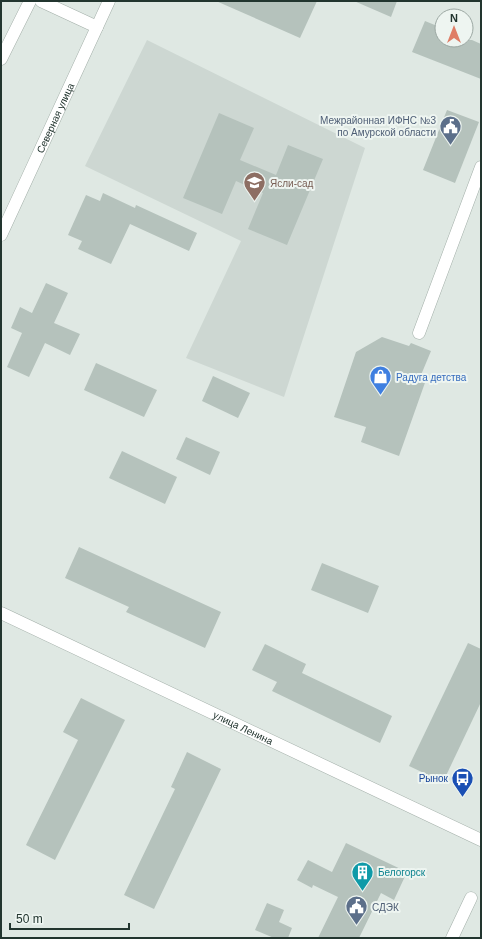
<svg xmlns="http://www.w3.org/2000/svg" width="482" height="939" viewBox="0 0 482 939" font-family="Helvetica,sans-serif">
  <style>
    .built { fill: #cdd7d2 }
    .building { fill: #b5c2bc }
    .lines { fill: none; stroke-linecap: round; stroke-linejoin: round }
    .minor-casing { stroke: #a3afa9; stroke-width: 13 }
    .minor { stroke: #fff; stroke-width: 12 }
    .labels { text-anchor: middle; dominant-baseline: central; stroke-width: 4; stroke-linejoin: round; paint-order: stroke }
    .street-label { font-size: 10px; fill: #22352f; stroke: #eef5f1 }
    .service-label { font-size: 10px; fill: #4e5e75; stroke: #eef5f1; text-anchor: end }
    .education-label { font-size: 10px; fill: #785e54; stroke: #eef5f1; text-anchor: start }
    .shop-label { font-size: 10px; fill: #366cbe; stroke: #eef5f1; text-anchor: start }
    .transit-label { font-size: 10px; fill: #164399; stroke: #eef5f1; text-anchor: end }
    .culture-label { font-size: 10px; fill: #0d838f; stroke: #eef5f1; text-anchor: start }
  </style>
  <rect width="100%" height="100%" fill="#dfe8e3"/>
  <!-- built -->
  <path class="built" d="M147,40L365,148L284,397L186,358L241,241L85,166Z"/>
  <!-- building -->
  <g class="building">
    <path d="M216,1H317L300,38Z"/>
    <path d="M354,1H397L391,17Z"/>
    <path d="M425,21L442,28V40H472L481,44V79L412,52Z"/>
    <path d="M447,110L479,122L455,183L423,170Z"/>
    <path d="M219,113L254,128L240,160L276,175L288,145L323,159L287,245L248,229L263,193L236,181L222,214L183,198Z"/>
    <path d="M103,193L135,208L136,205L197,233L189,251L130,224L111,264L78,249L82,241L68,235L86,195L100,201Z"/>
    <path d="M46,283L68,293L54,323L80,334L70,355L45,343L29,377L7,367L22,333L11,328L20,307L32,313Z"/>
    <path d="M382,337L409,346L411,343L431,351L421,375L427,377L399,456L361,442L366,427L334,417L356,352Z"/>
    <path d="M96,363L157,390L144,417L84,390Z"/>
    <path d="M213,376L250,393L238,418L202,401Z"/>
    <path d="M186,437L220,452L210,475L176,459Z"/>
    <path d="M122,451L177,477L165,504L109,478Z"/>
    <path d="M79,547L221,612L205,648L126,612L129,607L65,578Z"/>
    <path d="M322,563L379,586L368,613L311,590Z"/>
    <path d="M468,643L481,649V702L443,782L409,766Z"/>
    <path d="M265,644L306,664L302,673L392,716L380,743L272,691L277,682L252,670Z"/>
    <path d="M81,698L125,720L55,860L26,845L78,740L63,732Z"/>
    <path d="M187,752L221,769L154,909L124,895L175,789L171,787Z"/>
    <path d="M346,843L407,872L394,900L381,893L359,938H318L338,897L313,885L312,888L297,880L308,860L332,872Z"/>
    <path d="M267,903L284,910L279,922L292,928L288,938H274L255,930Z"/>
  </g>
  <g class="lines">
    <defs>
      <g id="minor">
        <path d="M41,1L97,27"/>
        <path d="M1,59L30,1"/>
        <path id="s1" d="M1,235L109,1"/>
        <path d="M419,333L481,167"/>
        <path id="s2" d="M1,613L481,840"/>
        <path d="M452,938L471,898"/>
      </g>
    </defs>
    <!-- minor casing -->
    <use href="#minor" class="minor-casing"/>
    <!-- minor -->
    <use href="#minor" class="minor"/>
  </g>
  <!-- icons -->
  <defs>
    <symbol id="civic-pin" viewBox="-11 -11 22 30"><path d="M0 17L-7.5 6A9.5 9.5 0 1 1 7.5 6Z" fill="#5c6f8a" stroke="#eef5f1"/><path d="M-.6-6.5H3V-4.5H.6V-3L4-1V1h2V6H-6V1h2V-1L-.6-3ZM-1.2 2.5V6h2.4V2.5Z" fill="#fff"/></symbol>
    <symbol id="school-pin" viewBox="-11 -11 22 30"><path d="M0 17L-7.5 6A9.5 9.5 0 1 1 7.5 6Z" fill="#8d6e63" stroke="#eef5f1"/><path d="M0-5L7-2L0 1L-7-2ZM-4 1L0 2.5L4 1V4Q0 6-4 4Z" fill="#fff"/></symbol>
    <symbol id="shop-pin" viewBox="-11 -11 22 30"><path d="M0 17L-7.5 6A9.5 9.5 0 1 1 7.5 6Z" fill="#3f7fe0" stroke="#eef5f1"/><path d="M-5-2.5h2.3a2.7 3.5 0 0 1 5.4 0H5L5.5 6h-11ZM-1.5-2.5h3a1.5 2.3 0 0 0-3 0Z" fill="#fff"/></symbol>
    <symbol id="bus-pin" viewBox="-11 -11 22 30"><path d="M0 17L-7.5 6A9.5 9.5 0 1 1 7.5 6Z" fill="#1a4fb4" stroke="#eef5f1"/><path d="M-5-6H5V4H4V6H2V4H-2V6H-4V4H-5ZM-3.5-4V0h7V-4ZM-3.5 1.2v1.5H-2V1.2ZM2 1.2v1.5H3.5V1.2Z" fill="#fff"/></symbol>
    <symbol id="building-pin" viewBox="-11 -11 22 30"><path d="M0 17L-7.5 6A9.5 9.5 0 1 1 7.5 6Z" fill="#0f9aa8" stroke="#eef5f1"/><path d="M-4-6H4V6H1V3H-1V6H-4ZM-2.5-4.3h1.7v1.8h-1.7ZM.8-4.3h1.7v1.8H.8ZM-2.5-1h1.7V.8h-1.7ZM.8-1h1.7V.8H.8Z" fill="#fff"/></symbol>
  </defs>
  <g fill-rule="evenodd">
    <use href="#civic-pin" x="438" y="114" width="25" height="34"/>
    <use href="#school-pin" x="242" y="170" width="25" height="34"/>
    <use href="#shop-pin" x="368" y="364" width="25" height="34"/>
    <use href="#bus-pin" x="450" y="766" width="25" height="34"/>
    <use href="#building-pin" x="350" y="860" width="25" height="34"/>
    <use href="#civic-pin" x="344" y="894" width="25" height="34"/>
  </g>
  <g class="labels">
    <!-- street labels -->
    <g class="street-label">
      <text stroke="none"><textPath href="#s1" startOffset="129">Северная улица</textPath></text>
      <text stroke="none"><textPath href="#s2" startOffset="268">улица Ленина</textPath></text>
    </g>
    <!-- service labels -->
    <g class="service-label">
      <text x="436" y="120">Межрайонная ИФНС №3<tspan x="436" dy="12">по Амурской области</tspan></text>
      <text x="372" y="907" text-anchor="start">СДЭК</text>
    </g>
    <!-- education labels -->
    <g class="education-label">
      <text x="270" y="183">Ясли-сад</text>
    </g>
    <!-- shop labels -->
    <g class="shop-label">
      <text x="396" y="377">Радуга детства</text>
    </g>
    <!-- transit labels -->
    <g class="transit-label">
      <text x="448" y="778">Рынок</text>
    </g>
    <!-- culture labels -->
    <g class="culture-label">
      <text x="378" y="872">Белогорск</text>
    </g>
  </g>
  <!-- border -->
  <rect width="482" height="939" fill="none" stroke="#22352f" stroke-width="4"/>
  <!-- north arrow -->
  <g transform="translate(454 28)"><circle r="19" fill="#eef5f1" stroke="#9ca8a3"/>
  <path d="M0-3L7 15L0 10L-7 15Z" fill="#df7d66"/>
  <text y="-6" font-size="11" font-weight="bold" text-anchor="middle" fill="#22352f">N</text>
  </g>
  <!-- scale -->
  <path d="M10 923v6h119v-6" fill="none" stroke="#22352f" stroke-width="2"/>
  <text x="16" y="923" font-size="12" fill="#22352f" stroke="#eef5f1" stroke-width="3" paint-order="stroke">50 m</text>
</svg>
